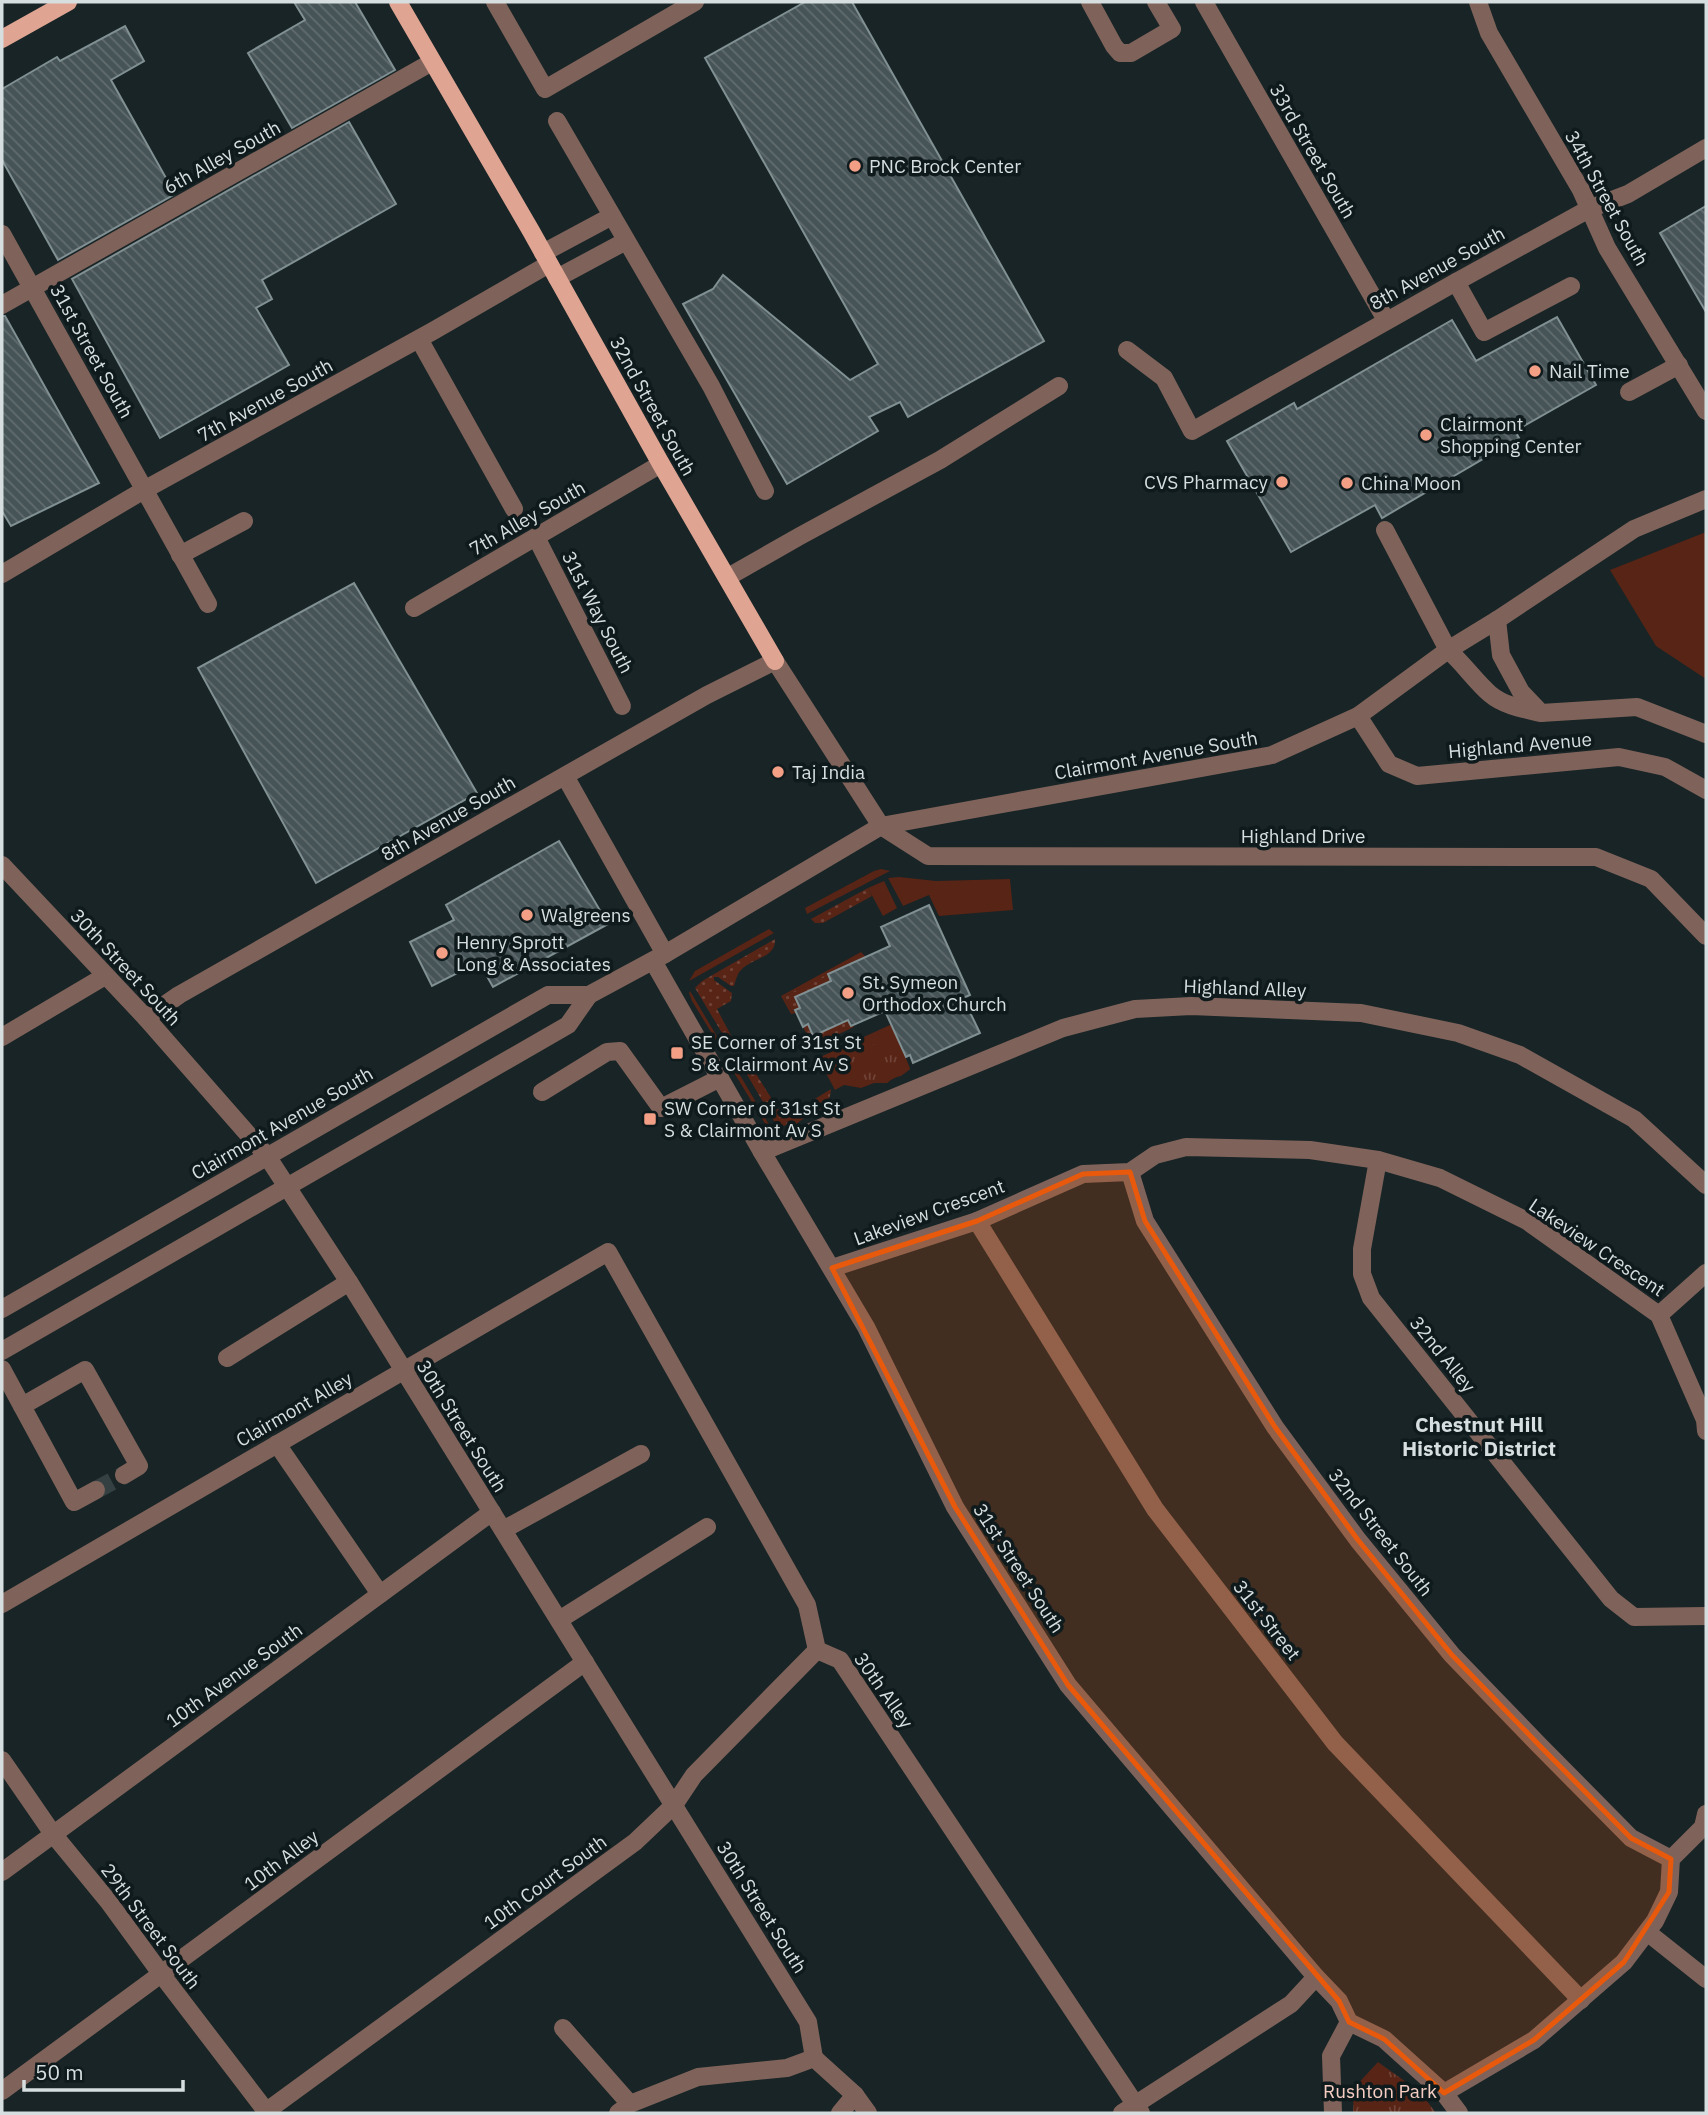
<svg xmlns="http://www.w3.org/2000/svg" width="1708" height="2115" viewBox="0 0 1708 2115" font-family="'IBM Plex Sans',sans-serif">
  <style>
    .grass { fill: #582415 }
    .park { fill: url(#park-tufts) }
    .garden { fill: url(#garden-dots) }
    .building { fill: url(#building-back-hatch); stroke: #819093; stroke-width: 2 }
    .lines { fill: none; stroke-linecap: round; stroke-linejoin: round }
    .minor-tunnel { stroke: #344042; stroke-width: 18; stroke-dasharray: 18 9; stroke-linecap: butt }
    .minor { stroke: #7f635a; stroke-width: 18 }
    .major { stroke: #dfa492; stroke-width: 18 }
    .marked { fill: #e8590c; fill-opacity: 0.2; stroke: #e8590c; stroke-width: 5; stroke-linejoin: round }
    .poi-dot { fill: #f39f86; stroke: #0f1a1d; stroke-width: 2.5 }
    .labels { text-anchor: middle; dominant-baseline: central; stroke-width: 7; stroke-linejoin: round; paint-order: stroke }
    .street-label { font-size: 19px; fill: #d6dedf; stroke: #0f1a1d }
    .poi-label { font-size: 19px; fill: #d6dedf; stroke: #0f1a1d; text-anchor: start }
    .park-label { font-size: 19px; fill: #f5cdc2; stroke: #0f1a1d }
    .neighbourhood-label { font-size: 21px; font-weight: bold; fill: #d6dedf; stroke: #0f1a1d }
  </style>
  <defs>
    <pattern id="park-tufts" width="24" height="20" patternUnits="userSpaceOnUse" patternTransform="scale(1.75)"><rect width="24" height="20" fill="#582415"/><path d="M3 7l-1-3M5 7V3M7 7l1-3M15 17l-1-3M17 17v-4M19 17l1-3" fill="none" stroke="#6f4337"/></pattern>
    <pattern id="garden-dots" width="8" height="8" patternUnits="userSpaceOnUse" patternTransform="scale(1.75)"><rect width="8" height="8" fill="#582415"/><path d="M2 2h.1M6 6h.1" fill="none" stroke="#6f4337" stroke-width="1.8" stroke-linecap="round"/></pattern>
    <pattern id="building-back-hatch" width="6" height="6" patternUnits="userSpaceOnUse" patternTransform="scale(1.75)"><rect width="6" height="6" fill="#475457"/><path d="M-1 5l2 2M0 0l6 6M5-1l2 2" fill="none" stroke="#616c6f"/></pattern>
  </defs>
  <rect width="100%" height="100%" fill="#182426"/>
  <!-- grass -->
  <g class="grass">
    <path d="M1706,532V679L1656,646L1610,570Z"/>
    <path d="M881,869L890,871L807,914L805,908L874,871Z"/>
    <path d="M899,877L936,881L1010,879L1013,910L939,916L929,895L903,906L888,878Z"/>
    <path d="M884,881L897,908L883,916L868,888Z"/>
    <path d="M769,929L774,933L689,981L695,971Z"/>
    <path d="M861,952L866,957L787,995L785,998L792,1011H795L796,1013L791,1014L781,996Z"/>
    <path d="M690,991L725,1050H722L692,1001L689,993Z"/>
    <path d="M892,1024L910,1069L901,1076L895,1077L887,1083H874L861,1088L844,1085L835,1090L818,1058Z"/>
    <path d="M736,1070H737L777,1138L772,1135L733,1071Z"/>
  </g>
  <!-- park -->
  <g class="park">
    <path d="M883,1040C899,1043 905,1054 910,1069C893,1083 882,1079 864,1086L848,1057Z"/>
    <path d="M1378,2062L1420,2092L1436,2113H1353L1354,2088Z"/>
  </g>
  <!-- garden -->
  <g class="garden">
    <path d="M868,888L872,896L823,923H815L811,919Z"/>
    <path d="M775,939C776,958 752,958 741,970C737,974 736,980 734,986H731L718,977H714V980L732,993L731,1001L717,1009L735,1043H728L695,988L702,981Z"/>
    <path d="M828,974L831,981L795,997L800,1008L792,1011L785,998L787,995Z"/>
    <path d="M848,1020L854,1027L815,1045H812L803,1027L808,1024L813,1036Z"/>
    <path d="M747,1063H749L784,1118L831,1089C830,1113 808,1111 796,1125L777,1126L745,1071Z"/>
  </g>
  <!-- building -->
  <g class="building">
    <path d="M294,2H355L395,70L292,128L248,53L305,20Z"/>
    <path d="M805,2H852L1044,341L908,417L900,402L869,417L878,431L787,484L683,304L713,289L723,275L850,380L878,364L705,58Z"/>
    <path d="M125,26L144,61L111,80L175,194L58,260L2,160V89L57,57L60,61Z"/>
    <path d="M349,122L396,204L262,280L272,299L256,308L289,365L160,438L72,279Z"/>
    <path d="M1706,206V312L1660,233Z"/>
    <path d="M2,316H5L99,483L11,526L2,511Z"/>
    <path d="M1557,317L1596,385L1515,431L1519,438L1382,518L1375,505L1291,552L1227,441L1294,403L1297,409L1452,320L1476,361Z"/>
    <path d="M354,583L477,793L316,883L198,668Z"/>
    <path d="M559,841L608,924L493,987L479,962L432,986L410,942L454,920L446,905Z"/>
    <path d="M929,905L970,995L963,998L980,1033L913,1063L910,1055L906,1057L885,1011L851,1026L848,1020L813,1036L808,1024L803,1027L795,1010L800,1008L795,997L831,981L828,974L890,946L881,927Z"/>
  </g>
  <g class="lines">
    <!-- minor-tunnel -->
    <path class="minor-tunnel" d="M96,1490L124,1475"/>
    <!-- minor -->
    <g class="minor">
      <path d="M495,2L545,89L695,2"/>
      <path d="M1090,2L1114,46L1120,53H1131L1172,29L1156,2"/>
      <path d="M1204,2L1386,320"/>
      <path d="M1478,2L1489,33L1581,190L1607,248L1706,411"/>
      <path d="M557,121L711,386L765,491"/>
      <path d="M2,234L208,604"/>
      <path d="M543,253L612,216"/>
      <path d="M557,278L626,241"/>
      <path d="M1456,282L1484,332L1571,286"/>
      <path d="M2,305L432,62"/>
      <path d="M419,339L514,509"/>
      <path d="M1127,350L1164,378L1192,431L1456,282L1589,209L1628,194L1706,148"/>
      <path d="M1629,392L1679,365"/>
      <path d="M1385,530L1448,650C1463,663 1475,681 1490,694C1504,706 1524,709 1541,713"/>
      <path d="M536,537L622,706"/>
      <path d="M180,555L244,521"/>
      <path d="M2,574L144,490L433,331L549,264"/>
      <path d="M728,577L800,536L940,460L1059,386"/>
      <path d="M414,608L661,464"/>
      <path d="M1497,620L1501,655L1521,692L1541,713L1637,707L1706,734"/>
      <path d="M1358,716L1389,764L1417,776L1619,757L1665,767L1706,790"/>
      <path d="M565,776L665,954"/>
      <path d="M2,865L146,1018L267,1156L349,1282L808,2022L814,2058"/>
      <path d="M653,961L762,1152L866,1327L955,1507L1068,1685L1316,1977L1339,2001L1349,2022L1384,2039L1444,2093L1459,2113"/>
      <path d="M146,1018L179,995L707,695L775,661L881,826L928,856L1596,857L1651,879L1706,936"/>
      <path d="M2,1037L105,976"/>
      <path d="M542,1092L607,1052L620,1051L661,1108L720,1078"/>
      <path d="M762,1152L1063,1028L1135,1009L1191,1006L1361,1013L1458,1033L1520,1055L1634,1119L1706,1185"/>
      <path d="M1378,1160L1362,1249V1274L1371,1298L1611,1599L1634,1617L1706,1616"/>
      <path d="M1130,1172L1145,1221L1275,1427L1358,1540L1452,1655L1540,1746L1631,1838L1671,1859"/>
      <path d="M977,1221L1155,1509L1335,1743L1581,2000"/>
      <path d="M832,1268L977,1221L1083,1174L1130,1172L1155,1155L1186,1147L1310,1150L1378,1160L1440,1178L1527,1221L1659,1315L1705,1420L1706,1431"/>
      <path d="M2,1309L548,995H589L665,954L881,826L1272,755L1358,716L1448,650L1497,620L1634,529L1706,499"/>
      <path d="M1659,1315L1706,1273"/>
      <path d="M2,1351L568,1025L589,995"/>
      <path d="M227,1358L349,1282"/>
      <path d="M2,1369L22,1406L85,1370L139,1466L124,1475"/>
      <path d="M22,1406L74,1502L96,1490"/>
      <path d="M277,1444L380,1594"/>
      <path d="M503,1530L641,1454"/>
      <path d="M2,1604L608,1252L807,1605L817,1650L840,1660L1141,2113"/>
      <path d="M559,1620L707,1527"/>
      <path d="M2,1760L53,1834L108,1901L162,1975L266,2111L270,2113"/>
      <path d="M2,1872L492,1512"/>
      <path d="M1647,1932L1706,1979"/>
      <path d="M563,2028L630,2104"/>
      <path d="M2,2091L585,1662"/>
      <path d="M1444,2093L1534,2040L1624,1962L1655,1921L1669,1892L1671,1859L1703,1827L1706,1814"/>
      <path d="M264,2113L635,1842L674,1805L694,1775L817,1650"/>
      <path d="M618,2113L630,2104L698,2077L787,2068L814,2058L855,2095L868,2113"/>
      <path d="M840,2113L855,2095"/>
      <path d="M1122,2113L1291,2004L1316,1977"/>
      <path d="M1333,2113L1331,2056L1349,2022"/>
    </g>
    <!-- major -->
    <g class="major">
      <path d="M398,2L531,231L661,464L775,661"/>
      <path d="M2,39L68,2"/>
    </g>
  </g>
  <!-- marked area -->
  <path class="marked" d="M1130,1172L1145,1221L1275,1427L1358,1540L1452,1655L1540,1746L1631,1838L1671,1859L1669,1892L1624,1962L1534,2040L1444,2093L1384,2039L1349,2022L1339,2001L1068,1685L955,1507L832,1268L977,1221L1083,1174Z"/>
  <!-- markers -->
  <g class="poi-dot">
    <circle cx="855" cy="166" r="7"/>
    <circle cx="1535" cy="371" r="7"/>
    <circle cx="1426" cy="435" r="7"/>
    <circle cx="1282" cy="482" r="7"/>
    <circle cx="1347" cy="483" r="7"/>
    <circle cx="778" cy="772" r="7"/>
    <circle cx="527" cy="915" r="7"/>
    <circle cx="442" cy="953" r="7"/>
    <circle cx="848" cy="993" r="7"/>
    <rect x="670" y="1046" width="14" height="14" rx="3.5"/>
    <rect x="643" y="1112" width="14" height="14" rx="3.5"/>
  </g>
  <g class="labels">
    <!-- street labels -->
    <g class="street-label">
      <text transform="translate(1313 151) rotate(60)">33rd Street South</text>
      <text transform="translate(222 157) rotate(-29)">6th Alley South</text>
      <text transform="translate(1607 198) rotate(61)">34th Street South</text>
      <text transform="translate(1437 268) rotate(-29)">8th Avenue South</text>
      <text transform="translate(92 351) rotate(61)">31st Street South</text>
      <text transform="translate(265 400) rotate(-29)">7th Avenue South</text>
      <text transform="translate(653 406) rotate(61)">32nd Street South</text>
      <text transform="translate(527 518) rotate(-30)">7th Alley South</text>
      <text transform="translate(598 612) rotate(63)">31st Way South</text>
      <text transform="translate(1520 745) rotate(-5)">Highland Avenue</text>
      <text transform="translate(1156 755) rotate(-10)">Clairmont Avenue South</text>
      <text transform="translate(448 818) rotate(-30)">8th Avenue South</text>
      <text x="1303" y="836">Highland Drive</text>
      <text transform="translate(126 967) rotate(47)">30th Street South</text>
      <text transform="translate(1245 988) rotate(2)">Highland Alley</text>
      <text transform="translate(282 1123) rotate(-30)">Clairmont Avenue South</text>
      <text transform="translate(929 1212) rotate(-20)">Lakeview Crescent</text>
      <text transform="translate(1597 1247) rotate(34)">Lakeview Crescent</text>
      <text transform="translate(1443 1354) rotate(51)">32nd Alley</text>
      <text transform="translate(294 1409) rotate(-30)">Clairmont Alley</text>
      <text transform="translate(462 1426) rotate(58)">30th Street South</text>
      <text transform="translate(1381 1532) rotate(52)">32nd Street South</text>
      <text transform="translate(1019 1568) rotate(57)">31st Street South</text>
      <text transform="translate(1267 1620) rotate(52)">31st Street</text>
      <text transform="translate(234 1675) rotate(-36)">10th Avenue South</text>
      <text transform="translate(884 1690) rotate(55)">30th Alley</text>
      <text transform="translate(281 1860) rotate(-37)">10th Alley</text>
      <text transform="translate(545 1882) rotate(-36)">10th Court South</text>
      <text transform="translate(762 1907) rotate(58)">30th Street South</text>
      <text transform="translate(151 1926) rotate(53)">29th Street South</text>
    </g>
    <!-- poi labels -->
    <g class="poi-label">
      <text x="869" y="166">PNC Brock Center</text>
      <text x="1549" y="371">Nail Time</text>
      <text x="1440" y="424">Clairmont<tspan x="1440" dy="22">Shopping Center</tspan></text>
      <text x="1268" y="482" text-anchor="end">CVS Pharmacy</text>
      <text x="1361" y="483">China Moon</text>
      <text x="792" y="772">Taj India</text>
      <text x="541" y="915">Walgreens</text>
      <text x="456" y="942">Henry Sprott<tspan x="456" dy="22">Long &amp; Associates</tspan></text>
      <text x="862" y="982">St. Symeon<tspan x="862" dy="22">Orthodox Church</tspan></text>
      <text x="691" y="1042">SE Corner of 31st St<tspan x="691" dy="22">S &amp; Clairmont Av S</tspan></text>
      <text x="664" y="1108">SW Corner of 31st St<tspan x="664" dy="22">S &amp; Clairmont Av S</tspan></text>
    </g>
    <!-- park labels -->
    <g class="park-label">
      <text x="1380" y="2091">Rushton Park</text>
    </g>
    <!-- neighbourhood labels -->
    <g class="neighbourhood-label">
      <text x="1479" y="1424">Chestnut Hill<tspan x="1479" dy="24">Historic District</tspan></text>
    </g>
  </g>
  <!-- border -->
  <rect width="1708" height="2115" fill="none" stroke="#d6dedf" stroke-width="7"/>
  <!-- scale -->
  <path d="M24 2080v10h159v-10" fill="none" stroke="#d6dedf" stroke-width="3.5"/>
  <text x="35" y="2080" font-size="21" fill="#d6dedf" stroke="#0f1a1d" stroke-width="5" paint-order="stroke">50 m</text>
</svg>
